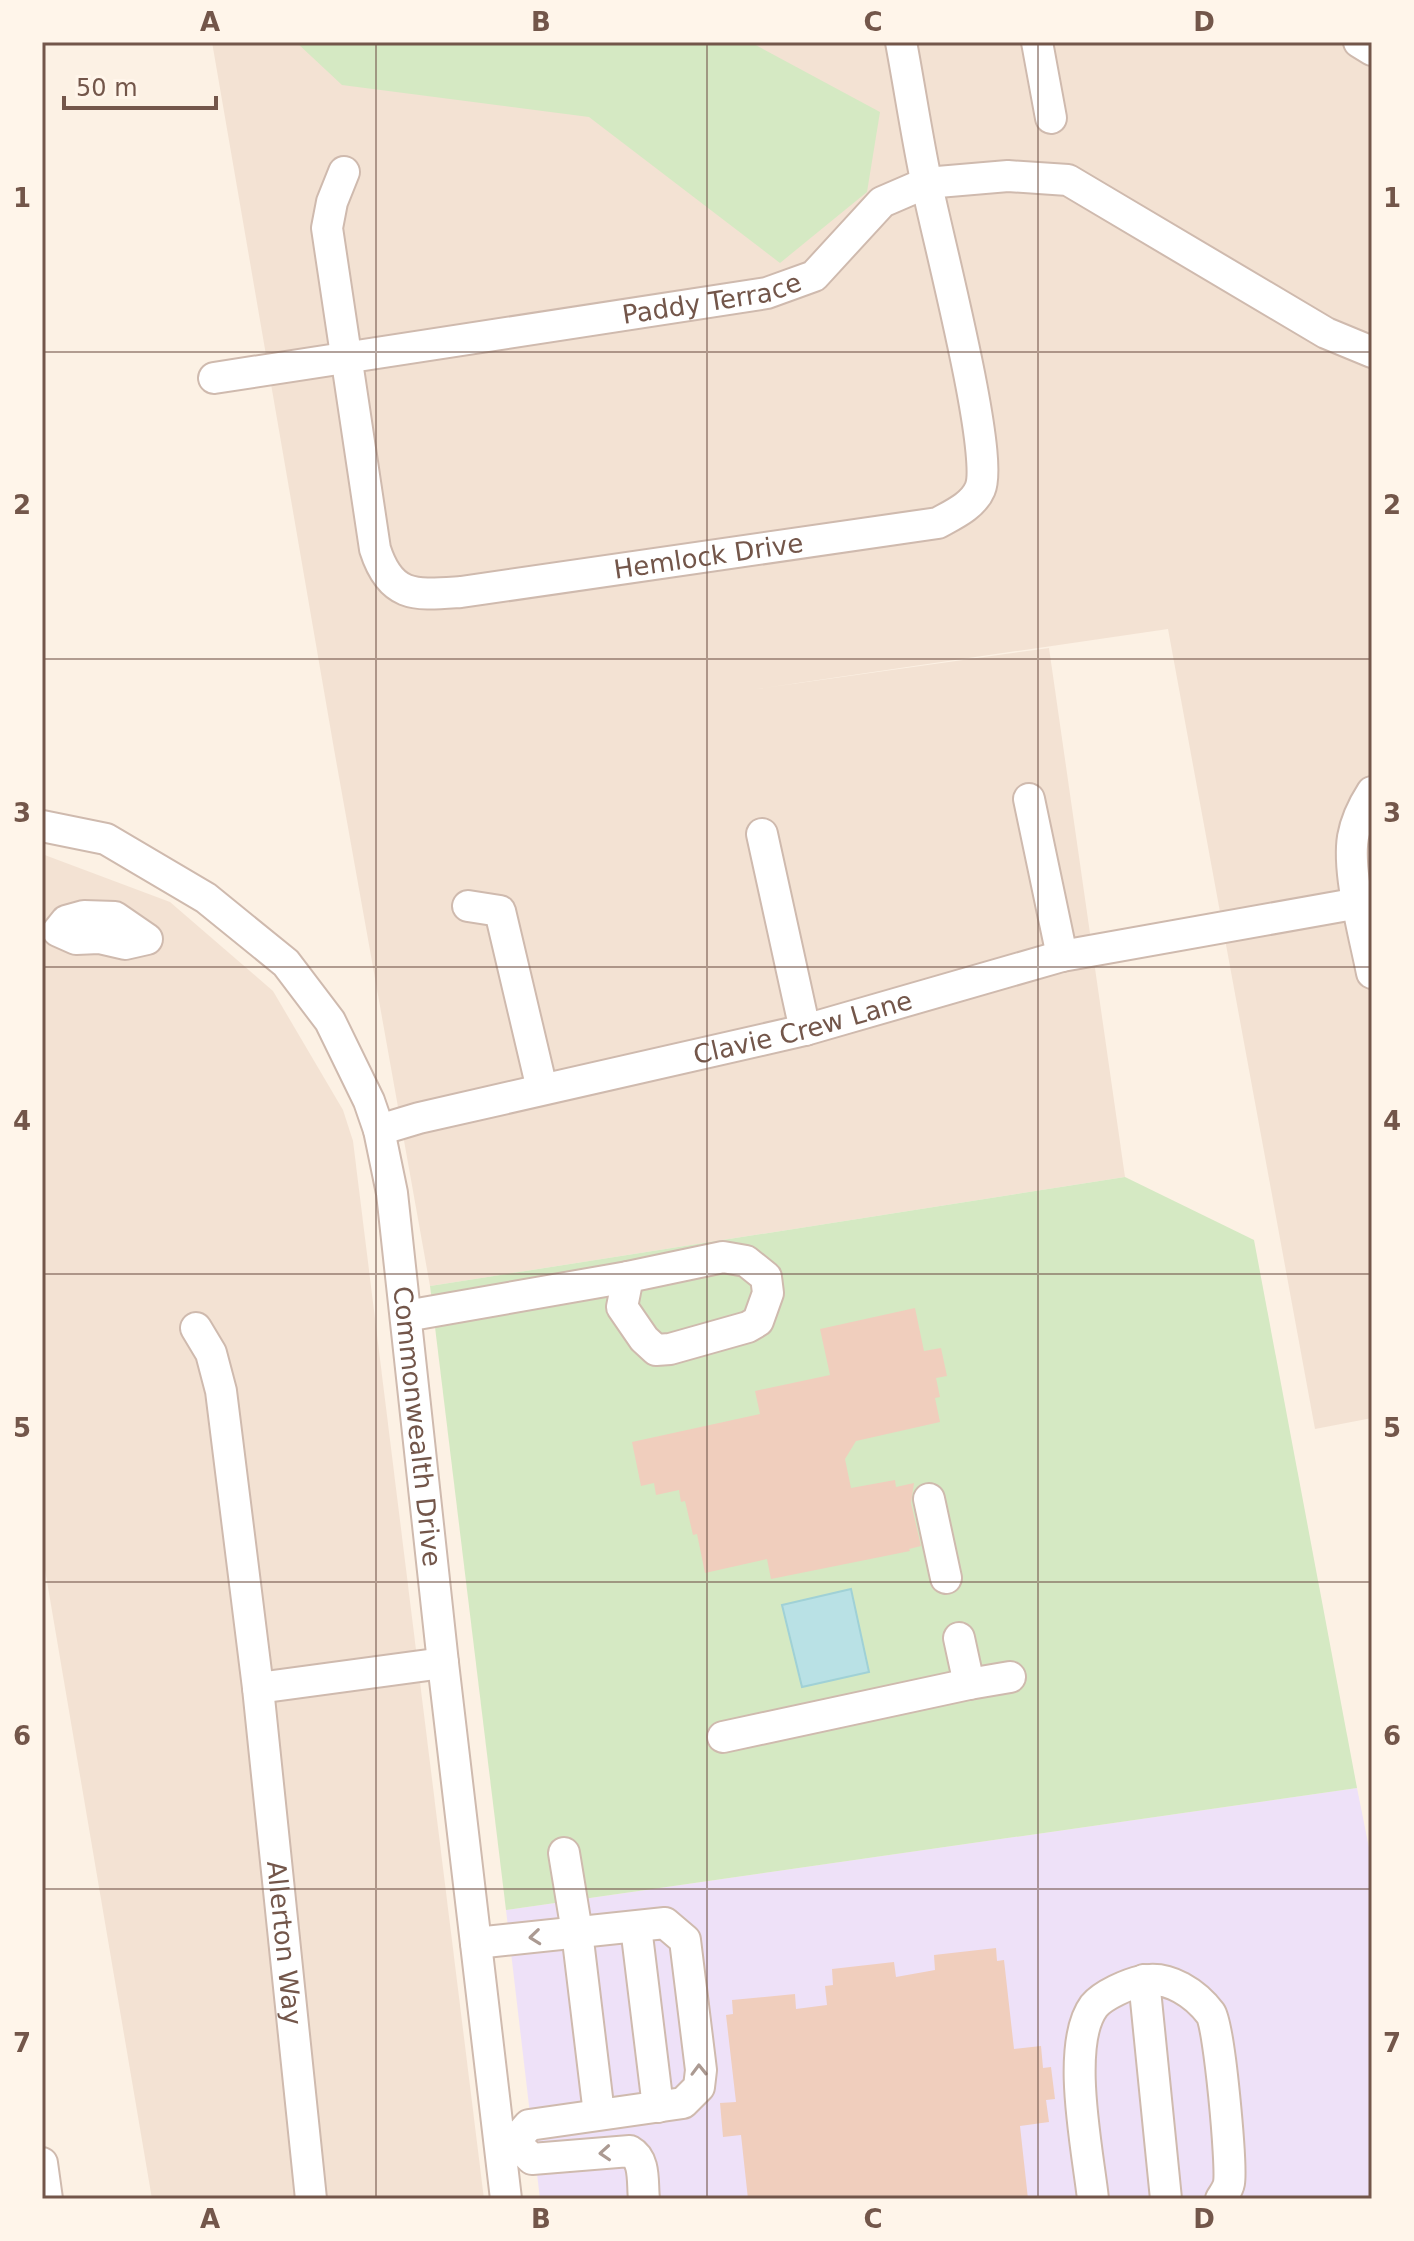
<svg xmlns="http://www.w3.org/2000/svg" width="1414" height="2241" viewBox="0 0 1414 2241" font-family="'DejaVu Sans',sans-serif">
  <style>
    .residential { fill: #f3e2d3 }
    .education { fill: #eee1f8 }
    .green { fill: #d5e9c3 }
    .water { fill: #b9e1e5; stroke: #a0d1d6; stroke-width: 2 }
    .building { fill: #f0cebd }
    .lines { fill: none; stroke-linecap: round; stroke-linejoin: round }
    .minor-casing { stroke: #cfbaae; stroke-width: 34 }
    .minor { stroke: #fff; stroke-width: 30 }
    .oneway { stroke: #ab9a92 }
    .grid { fill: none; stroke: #73564a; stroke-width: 2; stroke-opacity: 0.55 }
    .labels { text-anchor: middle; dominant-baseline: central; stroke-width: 6; stroke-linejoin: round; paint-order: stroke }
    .street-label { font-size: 26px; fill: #73564a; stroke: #fff5ea }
    .neatline { fill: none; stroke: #73564a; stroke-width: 3 }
    .grid-label { font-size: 26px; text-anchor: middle; font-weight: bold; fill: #73564a }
  </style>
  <rect width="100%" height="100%" fill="#fcf1e4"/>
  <!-- residential -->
  <g class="residential">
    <path d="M212,42H1372V1418L1315,1429L1168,629L756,689L1049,648L1125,1177L430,1286L334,749Z"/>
    <path d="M42,854L170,902L273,991L343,1110L353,1141L484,2199H152L42,1552Z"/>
  </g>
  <!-- education -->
  <path class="education" d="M1357,1788L1372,1863V2199H540L506,1910Z"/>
  <!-- green -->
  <g class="green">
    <path d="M296,42H750L880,112L867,192L780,263L589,117L342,85Z"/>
    <path d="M1125,1177L1254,1240L1357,1788L506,1910L430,1286Z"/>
  </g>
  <!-- water -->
  <path class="water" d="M851,1589L869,1672L802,1687L782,1605Z"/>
  <!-- building -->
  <g class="building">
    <path d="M915,1308L924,1351L941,1348L947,1376L936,1378L940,1397L935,1398L940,1422L856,1441L845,1459L851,1488L895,1480L896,1487L914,1483L911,1503L921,1546L909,1549L910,1551L771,1579L767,1559L705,1573L697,1534L693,1535L685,1501L681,1502L679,1490L656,1495L654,1483L641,1486L632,1442L760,1414L755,1391L830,1375L820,1329Z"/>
    <path d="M996,1948L997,1961L1004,1960L1014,2049L1041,2046L1043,2068L1051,2067L1055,2099L1046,2100L1049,2122L1020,2126L1028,2199H748L741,2135L723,2137L720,2103L736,2102L726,2015L733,2014L732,2000L795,1994L796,2009L827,2005L825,1986L833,1985L832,1969L894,1962L896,1977L935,1970L934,1955Z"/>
  </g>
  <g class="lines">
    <defs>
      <g id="minor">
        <path d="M1037,42L1051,118"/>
        <path d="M1359,42L1372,50"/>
        <path id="s1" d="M344,172L332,202L327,228L375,549C391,599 416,595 461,592L938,523C952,515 973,506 980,489C995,455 937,236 927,185C917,138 910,90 901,42"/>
        <path id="s2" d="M214,378L767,293L814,276L882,202L926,183L1008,176L1068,180L1326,333L1372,352"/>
        <path d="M1372,792C1363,806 1356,820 1353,837C1347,873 1365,937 1372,973"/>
        <path d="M1029,799L1062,956"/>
        <path id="s3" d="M42,826L106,839L206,898L286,963L330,1021L369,1101L379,1130L392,1193L443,1663L506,2199"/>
        <path d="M762,834L805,1030"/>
        <path d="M468,906L500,911L542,1089"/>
        <path d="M84,916L115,917L147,939L125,944L99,938L76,939L58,931L66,921Z"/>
        <path id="s4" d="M379,1130L419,1118L805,1030L1062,956L1359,903"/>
        <path d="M723,1257L746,1261L766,1277L768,1293L758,1321L748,1327L670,1349L656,1350L644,1339L622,1307L628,1277Z"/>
        <path d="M406,1316L628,1277"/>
        <path id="s5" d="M196,1328L211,1353L221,1391L258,1688L311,2199"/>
        <path d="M929,1499L946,1578"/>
        <path d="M969,1684L1010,1677"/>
        <path d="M258,1688L443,1663"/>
        <path d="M723,1737L969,1684L959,1638"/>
        <path d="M564,1853L577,1932L599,2114"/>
        <path d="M636,1927L658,2107"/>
        <path d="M476,1943L665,1923L685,1940L701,2070L699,2087L683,2103L529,2125L514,2142L500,2144"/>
        <path d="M1144,1980L1166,2199"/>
        <path d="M514,2142L532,2159L630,2151C646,2160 642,2183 644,2199"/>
        <path d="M42,2163L47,2199"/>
        <path d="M1093,2199C1088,2152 1065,2045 1094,2006C1103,1995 1128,1984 1142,1981C1169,1975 1196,1994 1211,2014C1219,2024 1232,2165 1229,2183C1228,2189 1224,2194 1221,2199"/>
      </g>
    </defs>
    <!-- minor casing -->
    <use href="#minor" class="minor-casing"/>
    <!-- minor -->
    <use href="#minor" class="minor"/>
  </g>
  <!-- one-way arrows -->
  <defs><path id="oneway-chevron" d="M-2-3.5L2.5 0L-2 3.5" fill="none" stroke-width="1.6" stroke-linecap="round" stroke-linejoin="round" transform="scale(2)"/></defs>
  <g class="oneway">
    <use href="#oneway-chevron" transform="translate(535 1937) rotate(174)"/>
    <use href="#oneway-chevron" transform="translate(699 2070) rotate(-91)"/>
    <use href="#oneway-chevron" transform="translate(605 2153) rotate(176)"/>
  </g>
  <!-- grid -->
  <path class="grid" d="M376,42V2199M707,42V2199M1038,42V2199M42,352H1372M42,659H1372M42,967H1372M42,1274H1372M42,1582H1372M42,1889H1372"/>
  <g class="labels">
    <!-- street labels -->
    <g class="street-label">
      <text stroke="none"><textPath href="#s2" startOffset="504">Paddy Terrace</textPath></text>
      <text stroke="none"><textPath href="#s1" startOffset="742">Hemlock Drive</textPath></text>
      <text stroke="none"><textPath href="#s4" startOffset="436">Clavie Crew Lane</textPath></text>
      <text stroke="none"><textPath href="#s3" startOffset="776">Commonwealth Drive</textPath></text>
      <text stroke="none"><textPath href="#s5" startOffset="624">Allerton Way</textPath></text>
    </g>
  </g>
  <!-- border -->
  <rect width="1414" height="2241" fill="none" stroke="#fff5ea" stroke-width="88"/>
  <!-- scale -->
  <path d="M64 96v12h152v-12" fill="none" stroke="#73564a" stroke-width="4"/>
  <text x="76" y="96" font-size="24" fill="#73564a" stroke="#fff5ea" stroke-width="6" paint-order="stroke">50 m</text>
  <rect x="44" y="44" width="1326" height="2153" class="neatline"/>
  <g class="grid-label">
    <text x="210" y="31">A</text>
    <text x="541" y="31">B</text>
    <text x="873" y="31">C</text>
    <text x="1204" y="31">D</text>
    <text x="22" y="207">1</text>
    <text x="1392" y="207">1</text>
    <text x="22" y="514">2</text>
    <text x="1392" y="514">2</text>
    <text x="22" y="822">3</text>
    <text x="1392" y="822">3</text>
    <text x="22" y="1130">4</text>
    <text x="1392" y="1130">4</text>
    <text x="22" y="1437">5</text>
    <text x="1392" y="1437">5</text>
    <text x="22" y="1745">6</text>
    <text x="1392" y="1745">6</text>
    <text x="22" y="2052">7</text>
    <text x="1392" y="2052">7</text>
    <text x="210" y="2228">A</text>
    <text x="541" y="2228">B</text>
    <text x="873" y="2228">C</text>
    <text x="1204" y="2228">D</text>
  </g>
</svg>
